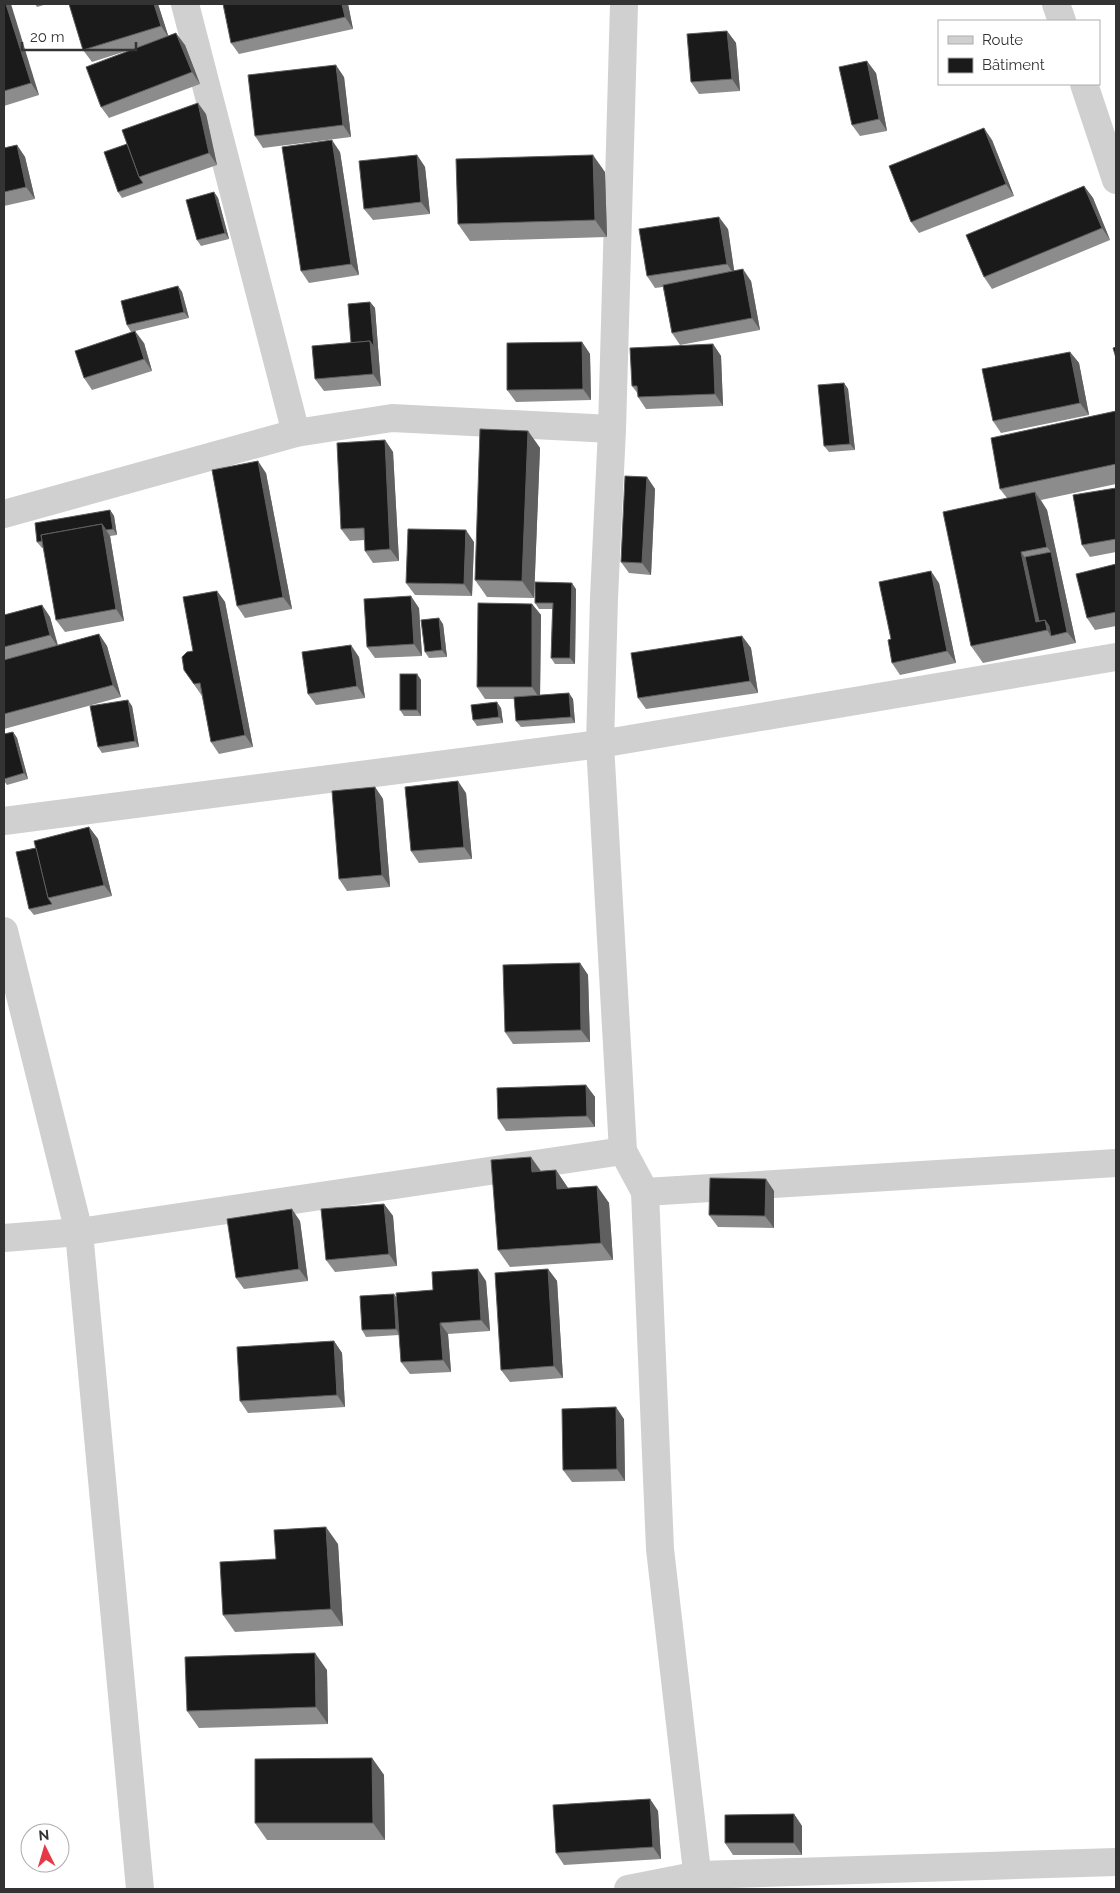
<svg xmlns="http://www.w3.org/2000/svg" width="1120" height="1893" viewBox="0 0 1120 1893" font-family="Raleway,sans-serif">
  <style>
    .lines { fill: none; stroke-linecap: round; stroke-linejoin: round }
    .minor { stroke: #d0d0d0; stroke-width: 28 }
    .wall { fill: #8c8c8c }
    .shaded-wall { fill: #5f5f5f }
    .building { fill: #1a1a1a; stroke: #5f5f5f }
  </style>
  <rect width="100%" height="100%" fill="#fff"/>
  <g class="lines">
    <!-- minor -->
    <g class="minor">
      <path d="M185,4L296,433"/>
      <path d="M624,4L612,429L604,598L600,744L623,1151L645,1192L660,1549L699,1889"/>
      <path d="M1056,4L1062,21"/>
      <path d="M1084,84L1116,180"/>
      <path d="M4,514L296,433L392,418L612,429"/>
      <path d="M4,821L600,744L1116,657"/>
      <path d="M4,931L79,1232L140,1889"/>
      <path d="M645,1192L1116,1163"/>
      <path d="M4,1238L79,1232L623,1151"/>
      <path d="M628,1889L699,1875L1116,1862"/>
    </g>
  </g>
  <!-- wall -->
  <g class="wall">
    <path d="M4,4L39,95L4,106Z"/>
    <path d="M35,4H47L37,7Z"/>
    <path d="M69,4H158L168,36L185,45L200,84L109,118L101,107L139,47L92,62L83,50Z"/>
    <path d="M348,4L353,29L239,54L231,43Z"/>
    <path d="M727,31L736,43L740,91L699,94L691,82Z"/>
    <path d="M876,73L887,131L860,136L852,125Z"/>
    <path d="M344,77L351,137L263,148L255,136Z"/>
    <path d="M206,114L217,165L122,198L118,192L127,144Z"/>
    <path d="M992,140L1014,196L919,233L911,222Z"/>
    <path d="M17,145L25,157L35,199L4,206V148Z"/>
    <path d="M340,152L359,275L309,283L301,271Z"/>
    <path d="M417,155L425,167L430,214L373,220L364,209Z"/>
    <path d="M605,172L607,237L470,241L458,224Z"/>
    <path d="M1084,186L1093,198L1110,240L992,289L984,277Z"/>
    <path d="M214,192L218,198L229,239L201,246L197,240Z"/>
    <path d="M728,229L734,271L751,281L760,330L680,345L672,333L663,287L655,288L647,276Z"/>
    <path d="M178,286L182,292L189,318L131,332L127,325Z"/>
    <path d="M370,302L375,308L381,386L324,391L315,379L351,343Z"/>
    <path d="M582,342L590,354L591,400L516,402L507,390Z"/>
    <path d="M144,343L152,371L92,390L84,378Z"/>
    <path d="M713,344L721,356L723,406L646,409L638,397V394L632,386Z"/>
    <path d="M1070,352L1079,363L1089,415L1001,433L993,421Z"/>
    <path d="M844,383L848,389L855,450L829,452L824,446Z"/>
    <path d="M1116,411V484L1041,500L1047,510L1076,643L983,663L971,646L1007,498L1000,489Z"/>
    <path d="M528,431L540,448L534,598L487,597L475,580Z"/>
    <path d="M385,440L393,452L399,561L373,563L365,551V540L350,541L341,529Z"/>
    <path d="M266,473L292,609L245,618L237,606Z"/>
    <path d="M647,477L655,489L651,575L629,573L621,562Z"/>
    <path d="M1116,488V552L1090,557L1082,545Z"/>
    <path d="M110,510L114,516L117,535L110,536L124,621L65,632L56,620L44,548H42L37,542Z"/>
    <path d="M474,542L472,596L415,595L406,583Z"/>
    <path d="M1116,564V626L1095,630L1087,618Z"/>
    <path d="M939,583L956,663L900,675L892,663L891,639Z"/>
    <path d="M576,589L575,664H555L551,658L552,609H539L535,603Z"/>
    <path d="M217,591L225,602L253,747L219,754L211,742L202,696L184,670L193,651Z"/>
    <path d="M532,604L541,615L540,696L573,699L575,723L521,727L516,721L514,699H485L477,687Z"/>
    <path d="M42,605L50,617L58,645L99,634L107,646L121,697L4,729V615Z"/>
    <path d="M419,608L422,656L375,658L367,647Z"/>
    <path d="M443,624L447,657L429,658L425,652Z"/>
    <path d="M742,636L751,648L758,693L646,709L638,698Z"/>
    <path d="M359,657L365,698L316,705L308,694Z"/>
    <path d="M417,674L421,680V716H404L400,710Z"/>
    <path d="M132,706L139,747L102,753L98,747Z"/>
    <path d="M501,708L503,723L477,726L473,720Z"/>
    <path d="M13,732L17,738L28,779L7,785L4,781V734Z"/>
    <path d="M375,787L383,799L390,887L347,891L339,879Z"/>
    <path d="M466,793L472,859L419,863L411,851Z"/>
    <path d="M89,827L98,839L112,896L34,915L29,909L36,848Z"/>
    <path d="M580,963L588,975L590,1042L513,1044L505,1032Z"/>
    <path d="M586,1085L595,1097V1127L506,1131L498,1119Z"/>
    <path d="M556,1170L568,1188L597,1186L609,1203L613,1260L510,1267L498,1250L541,1171Z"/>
    <path d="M766,1179L774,1191V1228L718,1227L709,1215Z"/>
    <path d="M384,1204L393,1216L397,1266L335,1272L326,1260Z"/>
    <path d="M300,1221L308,1281L244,1289L236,1278Z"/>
    <path d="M548,1269L557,1281L563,1378L510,1382L501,1370Z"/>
    <path d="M486,1281L490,1331L448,1334L451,1372L410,1374L401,1362L399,1335L366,1337L362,1330L397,1298L433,1290Z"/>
    <path d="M334,1341L342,1353L345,1407L248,1413L240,1401Z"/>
    <path d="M624,1419L625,1481L572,1482L563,1470Z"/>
    <path d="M338,1544L343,1626L235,1632L223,1615L276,1559Z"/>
    <path d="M327,1670L328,1724L199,1728L187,1711Z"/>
    <path d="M372,1758L384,1775L385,1840H267L255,1823Z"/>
    <path d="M650,1799L658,1811L661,1859L564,1865L556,1853Z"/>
    <path d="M794,1814L802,1826V1855H733L725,1843Z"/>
  </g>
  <!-- shaded-wall -->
  <g class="shaded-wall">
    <path d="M6,4H11L39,95L31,83Z"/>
    <path d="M154,4H158L169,38L161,26Z"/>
    <path d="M342,4H348L353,29L345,17Z"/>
    <path d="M727,31L736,43L740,91L732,79Z"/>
    <path d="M176,33L185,45L200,84L192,72Z"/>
    <path d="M867,61L876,73L887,131L879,119Z"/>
    <path d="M336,65L344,77L351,137L343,125Z"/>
    <path d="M198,103L206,114L217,165L209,153Z"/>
    <path d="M984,128L992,140L1014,196L1006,184Z"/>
    <path d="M332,140L340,152L359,275L351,264Z"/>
    <path d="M17,145L25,157L35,199L26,187Z"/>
    <path d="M417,155L425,167L430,214L421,202Z"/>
    <path d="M593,155L605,172L607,237L595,220Z"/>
    <path d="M1084,186L1093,198L1110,240L1102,228Z"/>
    <path d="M214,192L218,198L229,239L225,233Z"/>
    <path d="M719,217L728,229L735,276L727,264Z"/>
    <path d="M743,269L751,281L760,330L752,318Z"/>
    <path d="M178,286L182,292L189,318L184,312Z"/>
    <path d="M370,302L375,308L381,386L373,374L370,341Z"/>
    <path d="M135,331L144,343L152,371L144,359Z"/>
    <path d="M582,342L590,354L591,400L583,389Z"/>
    <path d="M713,344L721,356L723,406L715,394Z"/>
    <path d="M1070,352L1079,363L1089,415L1080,403Z"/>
    <path d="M844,383L848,389L855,450L850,444Z"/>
    <path d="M528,431L540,448L534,598L522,581Z"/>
    <path d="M385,440L393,452L399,561L390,549Z"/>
    <path d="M258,461L266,473L292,609L283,597Z"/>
    <path d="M647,477L655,489L651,575L642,563Z"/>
    <path d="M1035,492L1047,510L1076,643L1067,632L1051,552L1047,547Z"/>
    <path d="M110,510L114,516L117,535L113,529Z"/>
    <path d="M102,524L110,536L124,621L116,609Z"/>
    <path d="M466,530L474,542L472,596L464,584Z"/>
    <path d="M1021,552L1033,569L1045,626L1036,622Z"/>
    <path d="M931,571L939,583L956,663L947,651Z"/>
    <path d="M572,583L576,589L575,664L570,658Z"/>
    <path d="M217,591L225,602L253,747L245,735Z"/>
    <path d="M411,596L419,608L422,656L414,644Z"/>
    <path d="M532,604L541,615L540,699L532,687Z"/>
    <path d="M42,605L50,617L58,647L50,635Z"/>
    <path d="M439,618L443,624L447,657L442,650Z"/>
    <path d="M1045,620L1055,634L1051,636L1047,630Z"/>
    <path d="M99,634L107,646L121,697L113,685Z"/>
    <path d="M742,636L751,648L758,693L750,681Z"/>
    <path d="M351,645L359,657L365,698L357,686Z"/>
    <path d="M417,674L421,680V716L417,710Z"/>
    <path d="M569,693L573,699L575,723L571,717Z"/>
    <path d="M128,700L132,706L139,747L135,741Z"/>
    <path d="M497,702L501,708L503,723L499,717Z"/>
    <path d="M13,732L17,738L28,779L24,773Z"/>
    <path d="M458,781L466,793L472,859L464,847Z"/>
    <path d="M375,787L383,799L390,887L382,875Z"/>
    <path d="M89,827L98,839L112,896L104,885Z"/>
    <path d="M580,963L588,975L590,1042L581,1030Z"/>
    <path d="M586,1085L595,1097V1127L587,1116Z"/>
    <path d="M531,1157L543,1174L532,1172Z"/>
    <path d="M556,1170L568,1188L569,1206L557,1189Z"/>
    <path d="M766,1179L774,1191V1228L765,1216Z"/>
    <path d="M597,1186L609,1203L613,1260L601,1243Z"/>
    <path d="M384,1204L393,1216L397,1266L389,1254Z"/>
    <path d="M292,1209L300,1221L308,1281L299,1269Z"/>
    <path d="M478,1269L486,1281L490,1331L481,1320Z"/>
    <path d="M548,1269L557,1281L563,1378L554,1366Z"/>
    <path d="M394,1294L398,1300L400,1335L396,1329Z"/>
    <path d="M440,1323L448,1334L451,1372L443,1360Z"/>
    <path d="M334,1341L342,1353L345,1407L337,1395Z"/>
    <path d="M616,1407L624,1419L625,1481L617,1469Z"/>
    <path d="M326,1527L338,1544L343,1626L331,1609Z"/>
    <path d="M315,1653L327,1670L328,1724L316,1707Z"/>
    <path d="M372,1758L384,1775L385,1840L373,1823Z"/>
    <path d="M650,1799L658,1811L661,1859L653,1847Z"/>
    <path d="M794,1814L802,1826V1855L794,1843Z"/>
  </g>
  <!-- building -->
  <g class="building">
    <path d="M4,4H6L31,83L4,91Z"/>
    <path d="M69,4H154L161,26L83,50Z"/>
    <path d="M223,4H342L345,17L231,43Z"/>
    <path d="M727,31L732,79L691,82L687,34Z"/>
    <path d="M176,33L192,72L101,107L86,67Z"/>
    <path d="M867,61L879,119L852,125L839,67Z"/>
    <path d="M336,65L343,125L255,136L248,75Z"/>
    <path d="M198,103L209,153L139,177L122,130Z"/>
    <path d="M984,128L1006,184L911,222L889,166Z"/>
    <path d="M332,140L351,264L301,271L282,147Z"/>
    <path d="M127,144L139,177L143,183L118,192L104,152Z"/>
    <path d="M17,145L26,187L4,192V148Z"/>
    <path d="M417,155L421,202L364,209L359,161Z"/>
    <path d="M593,155L595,220L458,224L456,159Z"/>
    <path d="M1084,186L1102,228L984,277L966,235Z"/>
    <path d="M214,192L225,233L197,240L186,200Z"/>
    <path d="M719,217L727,264L647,276L639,229Z"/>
    <path d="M743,269L752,318L672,333L663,285Z"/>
    <path d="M178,286L184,312L127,325L121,301Z"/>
    <path d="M370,302L374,347L370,341L351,343L348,304Z"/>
    <path d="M135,331L144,359L84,378L75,351Z"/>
    <path d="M370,341L373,374L315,379L312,346Z"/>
    <path d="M582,342L583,389L507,390V343Z"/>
    <path d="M713,344L715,394L638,397L637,386H632L630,348Z"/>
    <path d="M1116,347V358L1113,348Z"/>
    <path d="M1070,352L1080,403L993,421L982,369Z"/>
    <path d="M844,383L850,444L824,446L818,385Z"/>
    <path d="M1116,411V464L1000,489L991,438Z"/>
    <path d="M480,429L528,431L522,581L475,580Z"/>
    <path d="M385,440L390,549L365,551L364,528L341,529L337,443Z"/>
    <path d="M258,461L283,597L237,606L212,470Z"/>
    <path d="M625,476L647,477L642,563L621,562Z"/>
    <path d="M1116,488V539L1082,545L1073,495Z"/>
    <path d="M1035,492L1047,547L1021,552L1036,622L1045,620L1047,630L971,646L943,512Z"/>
    <path d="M110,510L113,529L106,530L102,524L41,535L42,541L37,542L35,523Z"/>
    <path d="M102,524L116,609L56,620L41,535Z"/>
    <path d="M408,529L466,530L464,584L406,583Z"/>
    <path d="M1051,552L1067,632L1051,636L1049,626L1045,620L1039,621L1025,557Z"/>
    <path d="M1116,564V612L1087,618L1076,574Z"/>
    <path d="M931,571L947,651L892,663L888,640L891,639L879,582Z"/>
    <path d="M535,582L572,583L570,658H551L553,603H535Z"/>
    <path d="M217,591L245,735L211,742L200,683L194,684L184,670L182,657L187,652L193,651L183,597Z"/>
    <path d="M411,596L414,644L367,647L364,599Z"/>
    <path d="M478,603L532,604V687H477Z"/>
    <path d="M42,605L50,635L4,647V615Z"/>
    <path d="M439,618L442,650L425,652L421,620Z"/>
    <path d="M99,634L113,685L4,714V660Z"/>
    <path d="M742,636L750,681L638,698L631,653Z"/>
    <path d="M351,645L357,686L308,694L302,652Z"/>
    <rect x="400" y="674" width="17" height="36"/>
    <path d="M569,693L571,717L516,721L514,697Z"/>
    <path d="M128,700L135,741L98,747L90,706Z"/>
    <path d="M497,702L499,717L473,720L471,705Z"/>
    <path d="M13,732L24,773L4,779V734Z"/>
    <path d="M458,781L464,847L411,851L405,787Z"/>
    <path d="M375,787L382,875L339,879L332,791Z"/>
    <path d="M89,827L104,885L48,898L34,841Z"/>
    <path d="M36,848L48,898L52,904L29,909L16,852Z"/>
    <path d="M580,963L581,1030L505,1032L503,965Z"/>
    <path d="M586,1085L587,1116L498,1119L497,1088Z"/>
    <path d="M531,1157L532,1172L556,1170L557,1189L597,1186L601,1243L498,1250L491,1160Z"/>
    <path d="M710,1178L766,1179L765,1216L709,1215Z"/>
    <path d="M384,1204L389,1254L326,1260L321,1209Z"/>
    <path d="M292,1209L299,1269L236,1278L227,1219Z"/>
    <path d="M478,1269L481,1320L440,1323L443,1360L401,1362L396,1293L433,1290L432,1272Z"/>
    <path d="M548,1269L554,1366L501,1370L495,1273Z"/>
    <path d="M394,1294L396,1329L362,1330L360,1296Z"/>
    <path d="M334,1341L337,1395L240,1401L237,1347Z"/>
    <path d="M616,1407L617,1469L563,1470L562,1409Z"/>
    <path d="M326,1527L331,1609L223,1615L220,1562L276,1559L274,1530Z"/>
    <path d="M315,1653L316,1707L187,1711L185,1657Z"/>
    <path d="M372,1758L373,1823H255V1759Z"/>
    <path d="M650,1799L653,1847L556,1853L553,1805Z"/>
    <path d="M794,1814V1843H725V1815Z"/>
  </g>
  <!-- border -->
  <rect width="1120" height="1893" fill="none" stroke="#333333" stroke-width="10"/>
  <!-- legend -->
  <rect x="938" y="20" width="162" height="65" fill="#ffffff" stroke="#adadad"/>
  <rect x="948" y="36" width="25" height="8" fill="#d0d0d0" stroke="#adadad"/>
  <text x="982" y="45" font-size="15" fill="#333333">Route</text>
  <rect x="948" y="58" width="25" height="15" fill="#1a1a1a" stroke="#adadad"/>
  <text x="982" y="70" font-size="15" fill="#333333">Bâtiment</text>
  <!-- north arrow -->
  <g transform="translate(45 1848) rotate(355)"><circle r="24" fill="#ffffff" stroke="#adadad"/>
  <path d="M0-4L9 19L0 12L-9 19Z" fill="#e63946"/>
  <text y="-8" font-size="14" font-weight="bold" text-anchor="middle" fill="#333333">N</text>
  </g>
  <!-- scale -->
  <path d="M22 42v8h114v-8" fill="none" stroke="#333333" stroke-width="2.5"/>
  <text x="30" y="42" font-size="15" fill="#333333" stroke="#ffffff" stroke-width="4" paint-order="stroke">20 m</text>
</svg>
